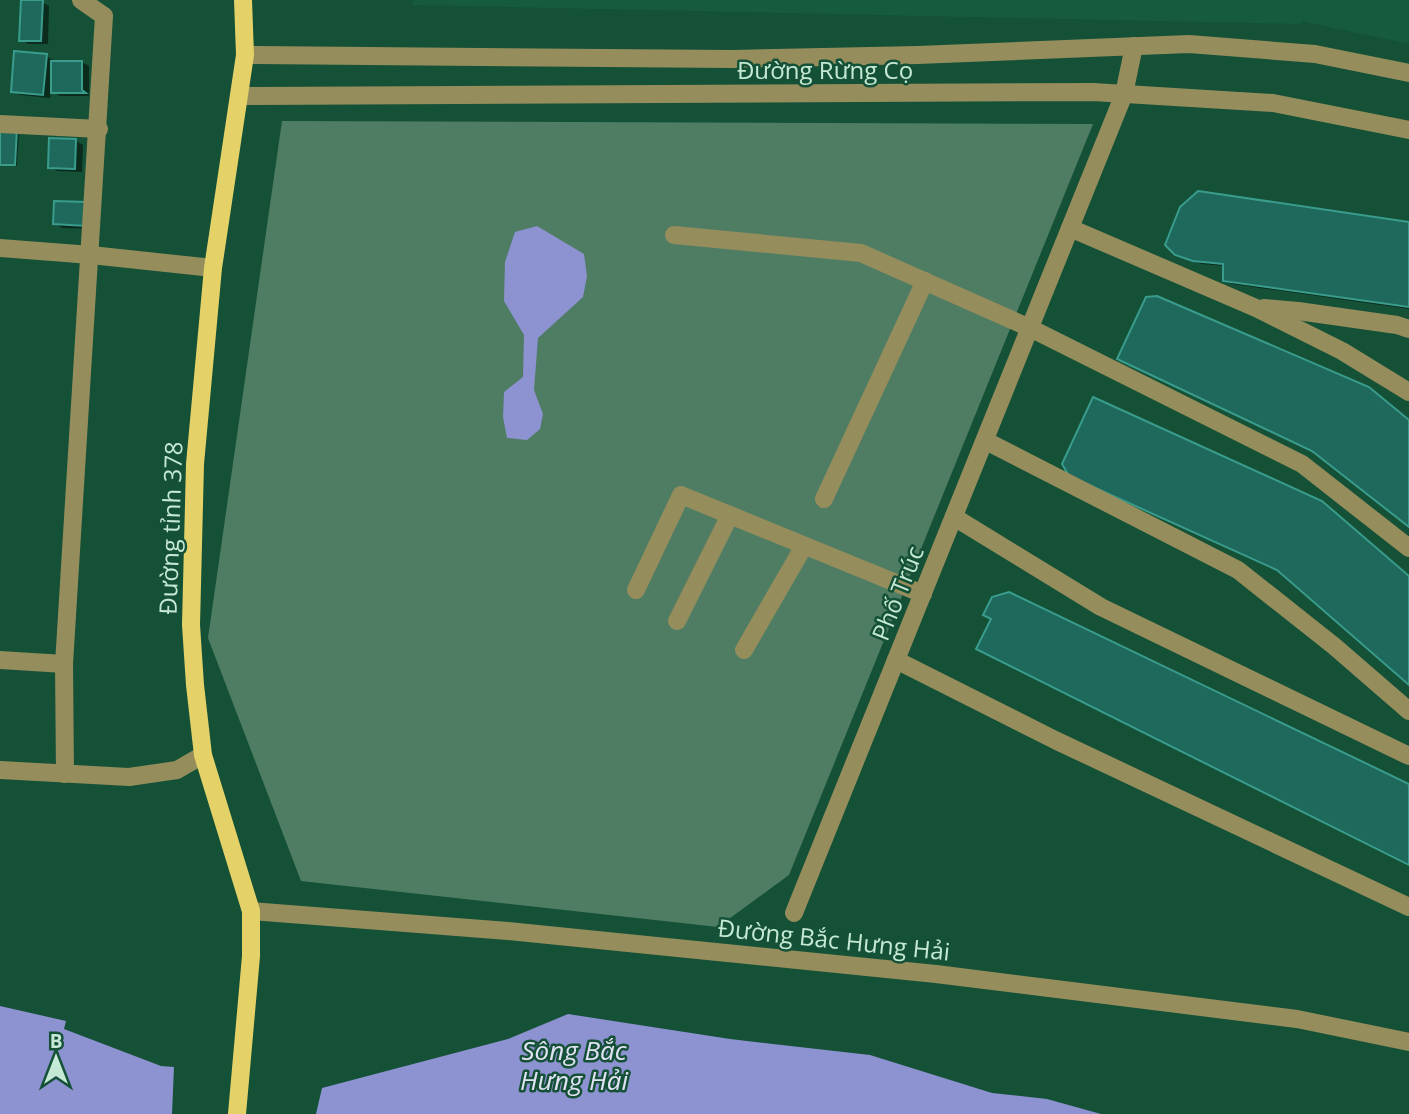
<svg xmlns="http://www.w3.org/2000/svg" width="1409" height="1114" viewBox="0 0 1409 1114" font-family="'Open Sans',sans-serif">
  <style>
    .built { fill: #165b3d }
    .green { fill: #4e7d64 }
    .water { fill: #8d92d0 }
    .shadow { fill: #0007 }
    .building { fill: #1f685c; stroke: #399c8c; stroke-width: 2 }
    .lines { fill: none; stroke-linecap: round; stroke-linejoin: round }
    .minor { stroke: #958d5c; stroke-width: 18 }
    .major { stroke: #e4d268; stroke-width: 18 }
    .labels { text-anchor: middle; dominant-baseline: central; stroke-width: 5; stroke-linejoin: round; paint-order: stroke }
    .street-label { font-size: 24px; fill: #c5e9d4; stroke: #155137 }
    .water-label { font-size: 26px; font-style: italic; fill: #e1e3f5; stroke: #155137 }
  </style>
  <rect width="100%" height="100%" fill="#155137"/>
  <!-- built -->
  <path class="built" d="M413,0H1409V44L1301,21V24L412,5Z"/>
  <!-- green -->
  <path class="green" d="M282,121L1093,124L789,875L718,927L301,881L208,638Z"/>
  <!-- water -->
  <g class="water">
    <path d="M537,226L584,254L587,276L583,297L538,338L534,390L543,414L540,429L527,440L507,438L503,417L504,392L523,377L524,335L504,301L505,262L515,232Z"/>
    <path d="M0,1006L66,1021L64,1029L161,1066L174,1067L172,1114H0Z"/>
    <path d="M568,1014L730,1039L870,1055L992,1093L1047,1099L1101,1114H316L322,1088L508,1039Z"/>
  </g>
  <!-- shadow -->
  <g class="shadow">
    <path d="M42,2L49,6L48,44H28L21,40Z"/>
    <path d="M46,56L53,60V62H82L89,66V96H60L51,91L50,98L20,95L13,91Z"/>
    <path d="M0,130L19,132L17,166L0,165Z"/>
    <path d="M76,141L83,145L82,172L57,171L50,167Z"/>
    <path d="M56,203L93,229L62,228L55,223Z"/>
    <path d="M1409,224V309L1232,284L1224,280V266L1202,264L1184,258Z"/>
  </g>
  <!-- building -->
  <g class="building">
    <path d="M21,0H43L41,41H19Z"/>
    <path d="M14,51L47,54L43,95L11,92Z"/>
    <path d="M51,61H82V90L86,93H51Z"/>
    <path d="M0,128L17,129L15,165H0Z"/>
    <path d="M49,138L76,139L75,169L48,168Z"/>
    <path d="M1198,191L1409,222V307L1223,281V264L1193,261L1175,255L1165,245L1180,207Z"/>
    <path d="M54,201L87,202L86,226L53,224Z"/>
    <path d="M1157,296L1369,387L1409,420V527L1312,451L1117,359L1146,297Z"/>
    <path d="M1093,397L1322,501L1409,576V685L1277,570L1069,476L1062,464Z"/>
    <path d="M1009,592L1409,784V865L976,649L991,619L983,615L992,597Z"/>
  </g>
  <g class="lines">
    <!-- minor -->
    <g class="minor">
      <path d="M245,55L733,59L918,55L1189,44L1315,54L1409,73"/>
      <path d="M239,96L1093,92L1273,103L1409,130"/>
      <path d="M0,124L99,129"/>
      <path d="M1070,228L1256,308L1342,351L1409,392"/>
      <path d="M674,235L861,253L1030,328L1302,464L1409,548"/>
      <path d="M0,248L91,255L213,268"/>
      <path d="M1264,308L1298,311L1397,325L1409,329"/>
      <path d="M986,441L1238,570L1334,646L1409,711"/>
      <path d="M824,499L925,281"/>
      <path d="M954,517L1101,607L1409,756"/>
      <path d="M636,590L681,495L923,594"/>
      <path d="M677,621L730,515"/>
      <path d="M744,650L804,546"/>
      <path d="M0,660L64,664L65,774"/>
      <path d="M896,660L1057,741L1409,907"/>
      <path d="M64,664L104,16L81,0"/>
      <path d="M0,770L129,777L177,770L203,755"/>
      <path d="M251,911L508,931L936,974L1297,1019L1409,1042"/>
      <path d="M794,913L1124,94L1134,46"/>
    </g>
    <!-- major -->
    <path class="major" d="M237,1114L251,956V911L203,755L195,685L191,625L195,464L213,268L245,55L243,0"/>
  </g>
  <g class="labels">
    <!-- street labels -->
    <g class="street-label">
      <text x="825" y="69">Đường Rừng Cọ</text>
      <text transform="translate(170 528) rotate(-88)">Đường tỉnh 378</text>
      <text transform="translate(897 593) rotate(-68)">Phố Trúc</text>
      <text transform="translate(834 939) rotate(6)">Đường Bắc Hưng Hải</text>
    </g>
    <!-- water labels -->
    <g class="water-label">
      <text x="574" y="1050">Sông Bắc<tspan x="574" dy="30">Hưng Hải</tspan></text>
    </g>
  </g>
  <!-- north arrow -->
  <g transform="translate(56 1058)" stroke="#155137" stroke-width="5" paint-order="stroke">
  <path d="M0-5L12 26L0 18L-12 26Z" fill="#c5e9d4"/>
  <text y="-10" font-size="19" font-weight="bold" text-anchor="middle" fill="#c5e9d4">B</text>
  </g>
</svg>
